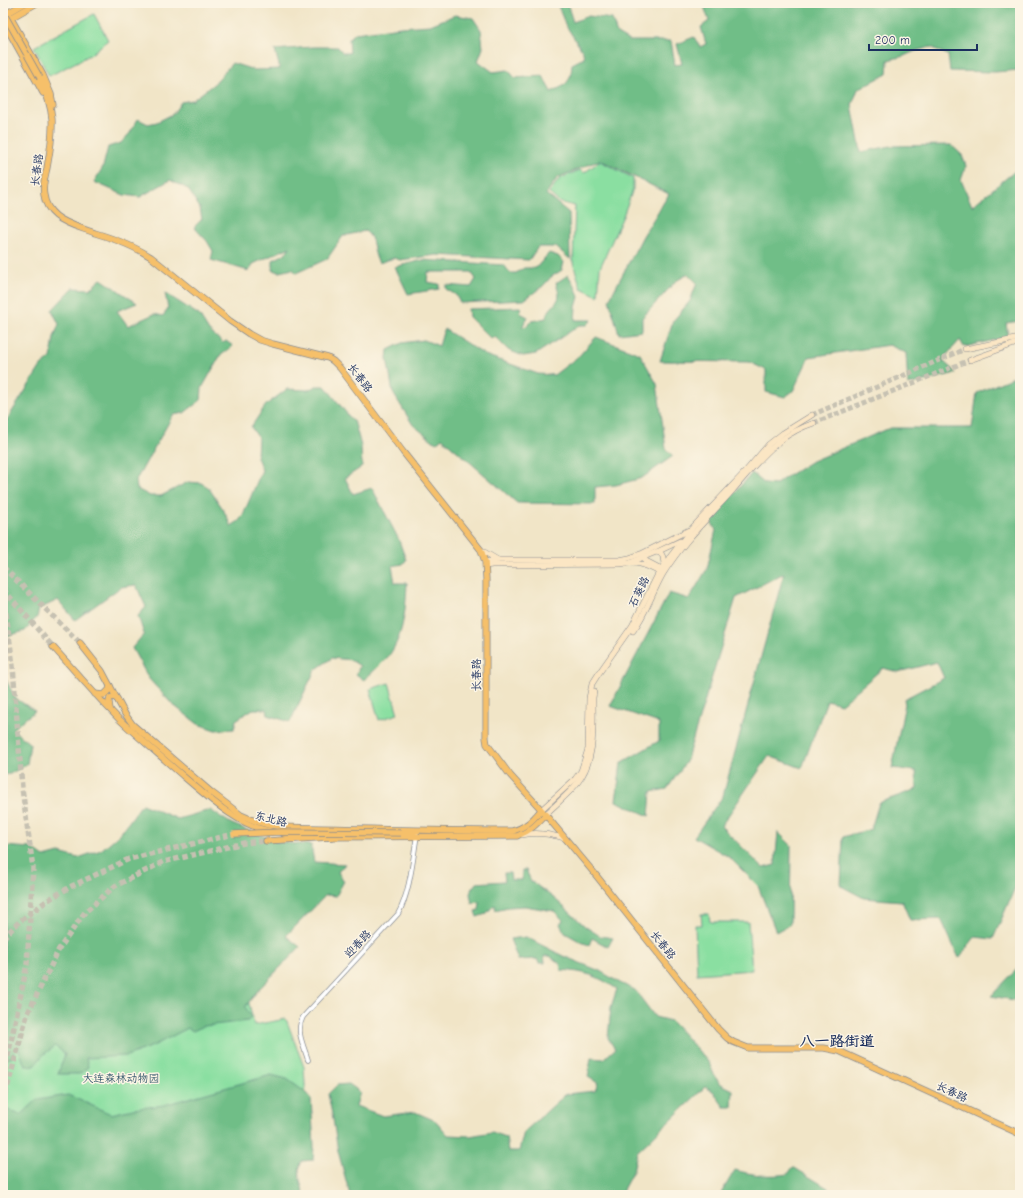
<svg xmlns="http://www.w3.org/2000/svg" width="1023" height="1198" viewBox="0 0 1023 1198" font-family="'Comic Neue','LXGW WenKai TC',sans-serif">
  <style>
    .green { fill: #8adfa1; stroke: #528780 }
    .forest { fill: #6fbe87; stroke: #457672 }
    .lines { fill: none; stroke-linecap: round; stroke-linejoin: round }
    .secondary-tunnel { stroke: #c6c1b2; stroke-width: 5; stroke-dasharray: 5 2.5; stroke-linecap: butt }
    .primary-tunnel { stroke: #c6c1b2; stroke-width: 5.5; stroke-dasharray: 5.5 3; stroke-linecap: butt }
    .trunk-tunnel { stroke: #c6c1b2; stroke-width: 5.5; stroke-dasharray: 5.5 3; stroke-linecap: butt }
    .tertiary-casing { stroke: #868a92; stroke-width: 5.5 }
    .secondary-casing { stroke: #868a92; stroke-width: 6 }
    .primary-casing { stroke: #868a92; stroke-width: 7 }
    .trunk-casing { stroke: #868a92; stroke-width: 7 }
    .tertiary { stroke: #fff; stroke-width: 4 }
    .secondary { stroke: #fbe6c4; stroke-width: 5 }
    .primary { stroke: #f6c06b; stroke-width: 5.5 }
    .trunk { stroke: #f6c06b; stroke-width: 5.5 }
    .primary-bridge-casing { stroke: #868a92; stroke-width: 7; stroke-linecap: butt }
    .trunk-bridge-casing { stroke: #868a92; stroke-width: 7; stroke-linecap: butt }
    .primary-bridge { stroke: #f6c06b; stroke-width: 5.5 }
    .trunk-bridge { stroke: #f6c06b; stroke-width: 5.5 }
    .labels { text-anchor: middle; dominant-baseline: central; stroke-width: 3; stroke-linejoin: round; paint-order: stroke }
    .street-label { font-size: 11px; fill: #1b2f5e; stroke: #fcf5e5 }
    .park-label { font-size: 11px; fill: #375b6f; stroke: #fcf5e5 }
    .district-label { font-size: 15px; font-weight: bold; fill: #1b2f5e; stroke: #fcf5e5 }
  </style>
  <rect width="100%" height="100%" fill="#fcf5e5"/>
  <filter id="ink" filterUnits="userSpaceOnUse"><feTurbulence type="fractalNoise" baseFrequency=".025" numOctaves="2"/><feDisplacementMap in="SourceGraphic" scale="8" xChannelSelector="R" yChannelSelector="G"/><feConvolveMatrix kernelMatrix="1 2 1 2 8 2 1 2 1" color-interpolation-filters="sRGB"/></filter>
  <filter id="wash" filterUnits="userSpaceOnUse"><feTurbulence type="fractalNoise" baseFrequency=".012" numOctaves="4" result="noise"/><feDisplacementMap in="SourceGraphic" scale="16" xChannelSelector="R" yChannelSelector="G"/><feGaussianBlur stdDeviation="0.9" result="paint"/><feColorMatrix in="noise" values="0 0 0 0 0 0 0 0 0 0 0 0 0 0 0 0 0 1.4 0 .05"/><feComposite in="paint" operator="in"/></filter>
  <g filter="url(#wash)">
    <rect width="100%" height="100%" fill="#f1e5c7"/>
    <!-- green -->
    <g class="green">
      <path d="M94,14L108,40L90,55L49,76L34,47Z"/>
      <path d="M600,161L633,178V189L623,216L600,268L598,296L581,288L573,263L575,206L559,202L549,193L559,179L580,170L584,173Z"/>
      <path d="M389,683L398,714L379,720L370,689Z"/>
      <path d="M701,914H709L710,922H748L752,970L697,974L695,925H702Z"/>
      <path d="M3,961L242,973L254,1025L286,1019L304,1067L308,1135L3,1195Z"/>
    </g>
    <!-- forest -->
    <g class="forest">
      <path d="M557,3H567L573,22L588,16L612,19L617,34L629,41H671L675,65L682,64L677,44L694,37L700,47L706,44L701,27L709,21L704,6L717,3H1020V70L995,72L950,71L948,55L931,47L915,51L904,56L888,60L887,74L858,89L852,105L861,152L891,146L951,145L962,155L966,166L961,180L972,206L1020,167V321L1006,323L1008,337L964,347L960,340L942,360L956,373L908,385L906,353L889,345L809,357L793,391L785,397L766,392V370L749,362L660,361L673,321L690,301L697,283L688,274L676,281L642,318V331L619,334L609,300L643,236L669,194L600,160L557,178L546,194L569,213L570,259L556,247H538L529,260L437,255L400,260L394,258L379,263C372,253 376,238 365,231L343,236L327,259L296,273L293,269L279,272L273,270V260L285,254L290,247L253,264L249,271L211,260L213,251L207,241L194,227L202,219L200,208L188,189L170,180L140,197L124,195L94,182L103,167L108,147L121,143L130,133L138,119L148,124L157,122L173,114L181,102L193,100L215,83L232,63L254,70L280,69L275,50L312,47H338L343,53H350L349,39L355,33L401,27L430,25L455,15L473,18L481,30L483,48L478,61L493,72L508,70L515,78L543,76L551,92C567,85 571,82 572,64L584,58L583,52L565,24Z"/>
      <path d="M549,253L558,256L564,262L562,270L551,277L543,286L524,300L460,303L456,295L446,289V285L471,287L476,279L471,272H428L427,282L439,284V289L408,294L395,267L423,260L504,265L510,273H516L524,268H536Z"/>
      <path d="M568,275L576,288L579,297L576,307L575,320H592L587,325H580L536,354L523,356L508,350L495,337L490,338L469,317L468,309L521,307L520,312L522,314L528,317L522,327L527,326L532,321L546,318C548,308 558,304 559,296C559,292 557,287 556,283Z"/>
      <path d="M101,279L137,303L117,311L128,326L154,314L163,316L168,308L165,293L199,315L209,331L223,343L226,341L233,346L220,356L202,388L201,400L184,413L173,415L136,480L137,489L150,496H161L188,482L201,483L208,487L223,509L231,526L239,521L244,513L262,470L257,457L258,437L251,427L266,405L287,389L308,390L316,386H325L355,424L361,446L362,467L345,478L353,494L372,488L398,538L406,560L403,564L392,566L395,583H407C406,605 404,632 392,651C387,660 371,673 364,680L356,674L360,666L351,660L332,658L315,670L290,722L268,715L267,709H253L236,720L234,729L215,730L198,724L172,704L149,679L132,648L144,634L138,616L146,607L136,585L121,587L75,620L58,600L39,609L37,617L25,631L3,637V426L41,366L51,358L54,337L59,324L52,310L73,288L90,289Z"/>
      <path d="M444,329L485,355L538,374L554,375L579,356L596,337L640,354L657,384L666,449L673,456L642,478L616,485L595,487V504L517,503L442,438L436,443L413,425L393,393L387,358L388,350L402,343L424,340L439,346Z"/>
      <path d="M1020,374V880L1014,890L993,939L975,937L959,958L941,919L910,920L902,901L864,898L841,886L843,837L871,829L879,803L917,789L916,771L892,768L905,704L904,699L944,678L937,662L898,672L883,668L841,704L827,700L802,768L769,756L721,826L763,868L775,865L778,832L791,845L790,924L776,932L758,886L729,857L694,837L723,796L784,573L736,598L686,762L667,789L651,792L649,816L616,801L621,763L659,741V723L610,706L669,593L689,599L707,569L716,530L710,521L752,473L765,484L775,485L783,479L812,461L890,428H972L977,393Z"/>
      <path d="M3,674L15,698L35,711L12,729L30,744L27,764L10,774L3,775Z"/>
      <path d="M142,804L178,819L210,810L232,824L277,842L311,845L314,862L345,864L338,872L344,881L336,896L326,895L286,936L300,947L259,989L245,1007L251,1016L248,1021L204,1026L193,1031L188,1028L155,1045L127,1056L86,1058L88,1067L80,1074H58L65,1054L55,1046L43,1055L35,1065L25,1066L18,1047L11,1058L3,1059V846L31,848L44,857L59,853L78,858L101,850L120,834Z"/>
      <path d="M522,870H526L531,881L555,899L586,927L600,936L613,938L608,947L592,938L589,945L581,942L565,933L560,924L563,920L554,911L525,906L508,907L495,910L496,906H493L486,914L477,917L475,911L479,910L480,902L472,903L470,894L472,887L474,886L476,883L505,881L504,873H510L511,880H522Z"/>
      <path d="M526,937L563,956L600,971L620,983L635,990L655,1017L671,1021L688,1039L709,1063L715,1077L721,1084L733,1090L732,1107H724L713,1091L705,1087L637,1152L633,1171L620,1195H350L338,1151L333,1119L328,1094L337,1085L349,1084L360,1092L356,1106L383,1116L415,1112L436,1121L448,1135L470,1136L492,1132L506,1137L508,1151H519L524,1132L566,1094L595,1091L598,1083L588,1077L591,1058L604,1059L615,1049L608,1038L611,1007L617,989C596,975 586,972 561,970L560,964L550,956H544L545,963H539L537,959L518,960L510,939Z"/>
      <path d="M1020,966V1001L991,996Z"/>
      <path d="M271,1075L287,1079L305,1092L311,1099L314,1146L313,1160L302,1161C296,1172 301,1183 304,1195H3V1108L21,1115L37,1100L68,1095L111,1114L133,1109L164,1105Z"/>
      <path d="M793,1167L831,1190L837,1195H720L735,1170C752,1175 770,1177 788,1174Z"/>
    </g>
  </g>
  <g filter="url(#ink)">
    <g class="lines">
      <!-- secondary-tunnel -->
      <g class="secondary-tunnel">
        <path d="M812,415L965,349"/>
        <path d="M814,423L970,360"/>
      </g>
      <!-- primary-tunnel -->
      <g class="primary-tunnel">
        <path d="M3,567L80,643"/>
        <path d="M3,589L53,647"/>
      </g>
      <!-- trunk-tunnel -->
      <g class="trunk-tunnel">
        <path d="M3,605L6,613L13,666L22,788L33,868L27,965L3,1079"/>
        <path d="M3,938L20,921L48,900L72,886L129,859L234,834"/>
        <path d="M3,1103L27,1015L59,949L85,912L115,886L163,862L244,843L266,841"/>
      </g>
      <defs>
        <path id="tertiary" d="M308,1060C304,1046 295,1031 303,1017L398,914C410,893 413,858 417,835"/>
        <g id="secondary">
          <path d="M965,349L1020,338"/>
          <path d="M970,360L1020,342"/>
          <path d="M481,550L498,560"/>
          <path d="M656,552L661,553L663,557L664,564"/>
          <path d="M645,557L644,558L646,561L663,570"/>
          <path d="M485,562L499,560H619L629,558L643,553L689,530"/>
          <path d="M632,562L661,550L680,541"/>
          <path d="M485,566L492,565L620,564C638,561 645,565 661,573"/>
          <path d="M633,631C646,614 652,593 663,574C682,543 709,517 733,490C748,473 762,455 780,441C790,433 802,427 814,423"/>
          <path d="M541,810L575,779L581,771L588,749L589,698L592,684L599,673L632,626L659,572L666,562L693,527L745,472L769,444L783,433L812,415"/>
          <path d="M545,815C556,804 569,794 578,782C596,759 593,726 593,698L594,691"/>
          <path d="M522,835C537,832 549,834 564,838"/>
        </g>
        <g id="primary">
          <path d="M3,4L43,75L51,94L53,105"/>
          <path d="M6,14L25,3"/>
          <path d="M9,19L37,3"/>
          <path d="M3,21L43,93"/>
          <path d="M40,78C46,92 51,105 52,119C53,135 50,152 47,168C45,177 42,186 44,195C45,203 50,211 56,216C67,225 82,228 95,233C115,239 134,246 151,257L230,321L249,334L260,340L273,344L328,358L333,361L340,368L403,452L481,550L485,562L486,579V738L487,744L510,775L539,807L595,874L718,1029L727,1038L733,1042L748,1048H824L839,1051L1020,1134"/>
          <path d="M80,643L102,671L125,714L133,725L211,792L241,815L255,821L269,825L282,827C359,829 436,831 512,831C525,828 533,820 541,810"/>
          <path d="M53,647C75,671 96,696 119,719C140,739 162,757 183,776C207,796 238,826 270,831"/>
          <path d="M95,694L104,695L109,690L110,686"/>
          <path d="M110,709L109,702L110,698L114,697L117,699"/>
          <path d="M284,834L311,836"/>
          <path d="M328,837L517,836C530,831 536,825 545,815"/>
        </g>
        <g id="trunk">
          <path d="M401,833L417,831"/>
          <path d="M266,841L332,837"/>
        </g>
      </defs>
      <!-- tertiary casing -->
      <use href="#tertiary" class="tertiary-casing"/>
      <!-- secondary casing -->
      <use href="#secondary" class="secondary-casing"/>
      <!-- primary casing -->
      <use href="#primary" class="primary-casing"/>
      <!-- trunk casing -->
      <use href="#trunk" class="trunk-casing"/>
      <!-- tertiary -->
      <use href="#tertiary" class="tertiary"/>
      <!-- secondary -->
      <use href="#secondary" class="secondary"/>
      <!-- primary -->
      <use href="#primary" class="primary"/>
      <!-- trunk -->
      <use href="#trunk" class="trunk"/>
      <defs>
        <path id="primary-bridge" d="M3,12L40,78"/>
        <path id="trunk-bridge" d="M234,834L282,832L401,833"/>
      </defs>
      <!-- primary-bridge casing -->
      <use href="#primary-bridge" class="primary-bridge-casing"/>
      <!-- trunk-bridge casing -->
      <use href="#trunk-bridge" class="trunk-bridge-casing"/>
      <!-- primary-bridge -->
      <use href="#primary-bridge" class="primary-bridge"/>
      <!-- trunk-bridge -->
      <use href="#trunk-bridge" class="trunk-bridge"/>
    </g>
  </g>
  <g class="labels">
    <!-- street labels -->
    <g class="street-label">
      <text transform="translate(37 170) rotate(-82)">长春路</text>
      <text transform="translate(360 378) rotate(53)">长春路</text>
      <text transform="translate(639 592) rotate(-64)">石葵路</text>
      <text transform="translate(476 675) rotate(-90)">长春路</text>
      <text transform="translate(271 819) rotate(14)">东北路</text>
      <text transform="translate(358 944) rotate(-47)">迎春路</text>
      <text transform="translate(663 945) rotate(52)">长春路</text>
      <text transform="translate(952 1092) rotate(25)">长春路</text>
    </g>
    <!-- park labels -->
    <g class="park-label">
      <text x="121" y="1078">大连森林动物园</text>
    </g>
    <!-- district labels -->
    <g class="district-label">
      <text x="837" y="1041">八一路街道</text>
    </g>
  </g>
  <!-- margin -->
  <rect width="1023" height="1198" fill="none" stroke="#fcf5e5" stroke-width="16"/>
  <!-- scale -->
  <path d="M869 44v6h108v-6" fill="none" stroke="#1b2f5e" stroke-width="2"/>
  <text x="875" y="44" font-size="12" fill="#1b2f5e" stroke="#fcf5e5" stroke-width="3" paint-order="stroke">200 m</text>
</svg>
